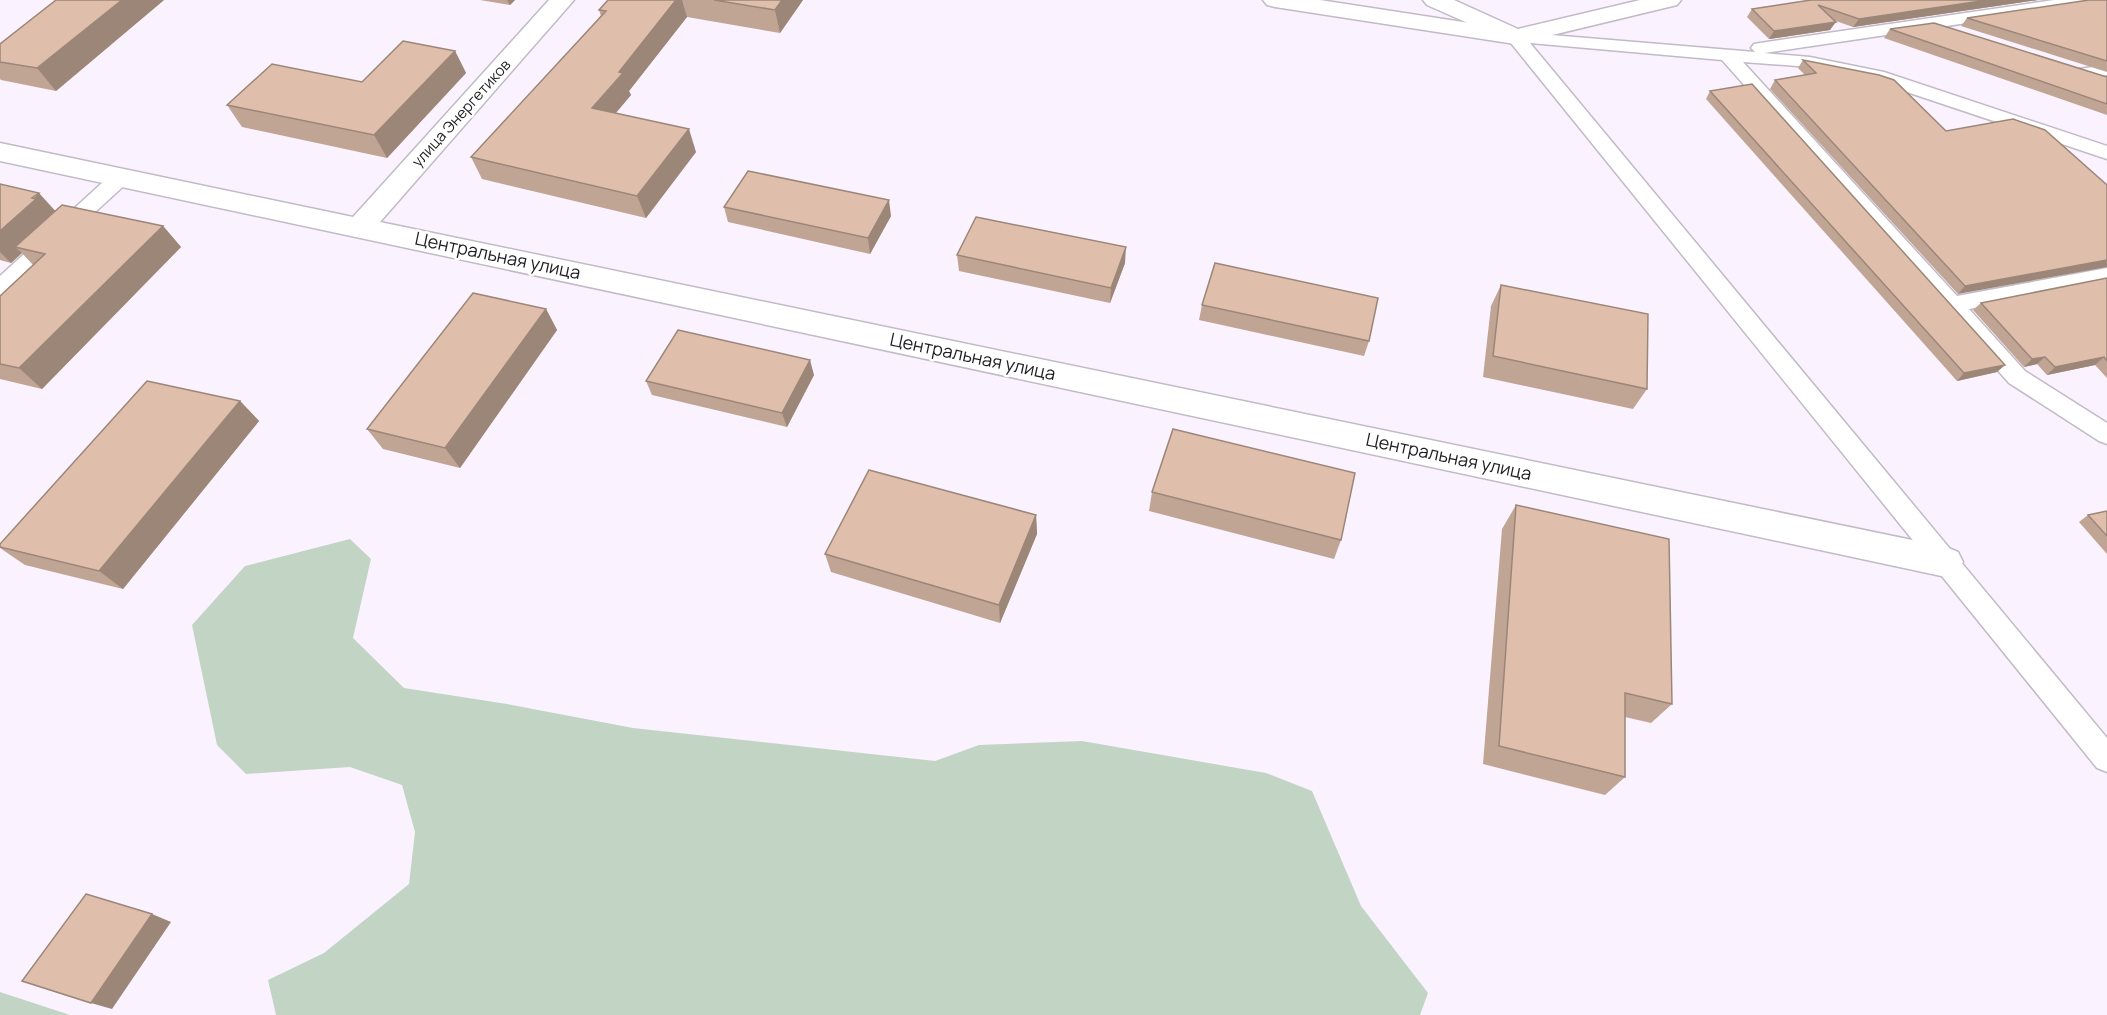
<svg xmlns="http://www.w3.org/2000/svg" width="2107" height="1015" viewBox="0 0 2107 1015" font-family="Manrope,sans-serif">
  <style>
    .green { fill: #c2d5c5 }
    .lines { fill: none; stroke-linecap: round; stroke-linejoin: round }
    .service-casing { stroke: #c2bac6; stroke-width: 3 }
    .minor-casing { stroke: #c2bac6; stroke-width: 3 }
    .tertiary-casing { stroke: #c2bac6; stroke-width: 3 }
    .service { fill: #fff; fill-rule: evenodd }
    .minor { fill: #fff; fill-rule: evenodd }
    .tertiary { fill: #fff; fill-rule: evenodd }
    .wall { fill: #c0a494 }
    .shaded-wall { fill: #9c8678 }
    .building { fill: #dfbfac; stroke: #9c8678; stroke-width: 1.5 }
    .labels { text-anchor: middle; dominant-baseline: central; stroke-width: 5; stroke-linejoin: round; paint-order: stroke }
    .far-street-label { font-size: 15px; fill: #201e22; stroke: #fff }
    .street-label { font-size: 18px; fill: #201e22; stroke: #fff }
  </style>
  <rect width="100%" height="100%" fill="#faf2fe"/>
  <!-- green -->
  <g class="green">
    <path d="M350,539L371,559L353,638L404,688L507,704L633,728L935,761L979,745L1082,741L1266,773L1312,791L1361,906L1428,993L1420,1015H276L268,980L324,953L409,884L415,832L402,785L350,767L246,774L217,745L192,625L245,566Z"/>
    <path d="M0,992L70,1015H0Z"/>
  </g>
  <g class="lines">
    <defs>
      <g id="service">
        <path d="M2054,0H2097L2089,5L1764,53L1810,57L1884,72L2107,146V159L1874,81L1810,67L1743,62L1957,296L2107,268V282L1969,309L2025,371L2107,423V444L2099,441L2009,383L1722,60L1530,43L2107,738V772L2097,768L1506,37L1509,33L1515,32L1755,52L1751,48L1754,44L1760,43Z"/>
        <path d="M2107,65V75L2085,79L2079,77L2076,73L2079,69Z"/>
        <path d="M121,171L128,172L131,177L128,182L7,293L0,296V276L114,172Z"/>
      </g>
      <g id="minor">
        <path d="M549,0H574L380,222L1946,547L1958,552L1963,562L1958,572L1946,577L0,161V143L353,217Z"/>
        <path d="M1423,0H1454L1518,29L1640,0H1681L1677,5L1515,44L1427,5Z"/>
      </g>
      <path id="tertiary" d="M1263,0H1320L1515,30L1523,32L1527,37L1523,42L1515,44L1275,7L1267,5Z"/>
    </defs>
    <!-- service casing -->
    <use href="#service" class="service-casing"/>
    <!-- minor casing -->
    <use href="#minor" class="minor-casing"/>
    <!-- tertiary casing -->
    <use href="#tertiary" class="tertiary-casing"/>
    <!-- service -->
    <use href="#service" class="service"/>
    <!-- minor -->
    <use href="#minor" class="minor"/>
    <!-- tertiary -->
    <use href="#tertiary" class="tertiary"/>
  </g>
  <!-- wall -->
  <g class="wall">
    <path d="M56,0H164L56,91L1,80L0,79V44Z"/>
    <path d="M480,0H515L510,5Z"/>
    <path d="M608,0H803L780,33L687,17L629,91L631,95L616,113L696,152L646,218L482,179L471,157L601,16L599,10Z"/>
    <path d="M1811,0H2038L1853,27L1833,20L1830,30L1769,39L1747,17L1752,9Z"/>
    <path d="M2107,0V72L1961,26L1967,18Z"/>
    <path d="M1890,29L2107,77V115L1884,38Z"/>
    <path d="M455,51L466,73L387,158L242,127L227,105L362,82Z"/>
    <path d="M1803,60L1946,131L2107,185L1958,294L1770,89L1775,80L1805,75L1798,68Z"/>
    <path d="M1710,91L2005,365L1997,372L1957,381L1706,99Z"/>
    <path d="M0,184L56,211L163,226L181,247L42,389L0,379V296L33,265L22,253L11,263L0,260Z"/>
    <path d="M724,207L891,216L870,254L728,222Z"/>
    <path d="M957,255L1125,263L1110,303L959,271Z"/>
    <path d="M2107,278V378L2095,365L2047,375L2037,364L2024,367L1973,310L1981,303Z"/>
    <path d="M1501,285L1647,389L1633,409L1483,377L1491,306Z"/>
    <path d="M1202,305L1369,341L1364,356L1199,320Z"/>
    <path d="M546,309L557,330L460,468L383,449L367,429Z"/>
    <path d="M814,375L787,427L652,395L646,381Z"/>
    <path d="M240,401L259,421L123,589L25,565L0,548V544Z"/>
    <path d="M1152,492L1341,540L1334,559L1149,511Z"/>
    <path d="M1516,505L1672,704L1651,723L1625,717V777L1605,795L1483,764L1502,529Z"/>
    <path d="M2107,511V554L2079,522L2088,515Z"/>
    <path d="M1036,515L1037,534L1000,623L831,572L825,554Z"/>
  </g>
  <!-- shaded-wall -->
  <g class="shaded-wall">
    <path d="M122,0H164L56,91L37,68Z"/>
    <path d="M507,0H515L510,5Z"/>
    <path d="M676,0H682L687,17L629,91L631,95L601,130L592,108L619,72Z"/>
    <path d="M782,0H803L780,33L775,10Z"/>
    <path d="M1988,0H2038L1853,27L1859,19Z"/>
    <path d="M1836,22L1830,30L1769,39L1774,31Z"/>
    <path d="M455,51L466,73L387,158L374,135Z"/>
    <path d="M689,129L696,152L646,218L637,196Z"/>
    <path d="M39,193L59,215L15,247L22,253L11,263L0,252V231Z"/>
    <path d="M889,200L891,216L870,254L868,238Z"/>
    <path d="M163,226L181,247L42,389L19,368Z"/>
    <path d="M1126,247L1125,263L1110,303L1111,288Z"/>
    <path d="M2107,260V267L1958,294L1965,286Z"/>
    <path d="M546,309L557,330L460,468L445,448Z"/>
    <path d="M2045,357L2037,364L2024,367L2032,359Z"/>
    <path d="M2104,357L2095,365L2047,375L2055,367Z"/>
    <path d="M810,360L814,375L787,427L782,413Z"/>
    <path d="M2005,365L1997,372L1957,381L1964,373Z"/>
    <path d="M240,401L259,421L123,589L99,571Z"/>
    <path d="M1036,515L1037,534L1000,623L999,605Z"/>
    <path d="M152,914L171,922L112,1009L91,1003Z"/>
  </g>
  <!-- building -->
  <g class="building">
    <path d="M56,0H122L37,68L0,62V44Z"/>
    <path d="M608,0H676L619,72L623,73L592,108L689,129L637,196L471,157L606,11L599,10Z"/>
    <path d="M714,0H782L775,10Z"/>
    <path d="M1811,0H1988L1859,19L1818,5L1836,22L1774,31L1752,9Z"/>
    <path d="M2089,0H2107V61L1967,18Z"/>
    <path d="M1934,23L2107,77V104L1890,29Z"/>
    <path d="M403,41L455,51L374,135L227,105L272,64L362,82Z"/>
    <path d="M1803,60L1879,75L1894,80L1946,131L2013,119L2045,130L2107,185V260L1965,286L1775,80L1816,73Z"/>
    <path d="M1752,84L2005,365L1964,373L1710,91Z"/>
    <path d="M748,171L889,200L868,238L724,207Z"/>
    <path d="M0,184L39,193L32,198L36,199L0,231Z"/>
    <path d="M62,205L163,226L19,368L0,364V296L45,254L15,247Z"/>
    <path d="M976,217L1126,247L1111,288L957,255Z"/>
    <path d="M1215,263L1378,298L1369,341L1202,305Z"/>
    <path d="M2107,278V361L2104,357L2055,367L2045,357L2032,359L1981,303Z"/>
    <path d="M1501,285L1648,314L1647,389L1493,356Z"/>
    <path d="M473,293L546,309L445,448L367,429Z"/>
    <path d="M678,330L810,360L782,413L646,381Z"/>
    <path d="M147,381L240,401L99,571L0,547V544Z"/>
    <path d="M1173,429L1355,473L1341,540L1152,492Z"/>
    <path d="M869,470L1036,515L999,605L825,554Z"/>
    <path d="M1516,505L1669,539L1672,704L1625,693V777L1499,746Z"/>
    <path d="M2107,511V536L2088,515Z"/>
    <path d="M86,894L152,914L91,1003L22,981Z"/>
  </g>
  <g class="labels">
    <!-- far-street labels -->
    <g class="far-street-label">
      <text transform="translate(461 113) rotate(-48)">улица Энергетиков</text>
    </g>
    <!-- street labels -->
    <g class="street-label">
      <text transform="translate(498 255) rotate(12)">Центральная улица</text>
      <text transform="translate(973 356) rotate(12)">Центральная улица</text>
      <text transform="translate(1449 456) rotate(12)">Центральная улица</text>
    </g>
  </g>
</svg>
